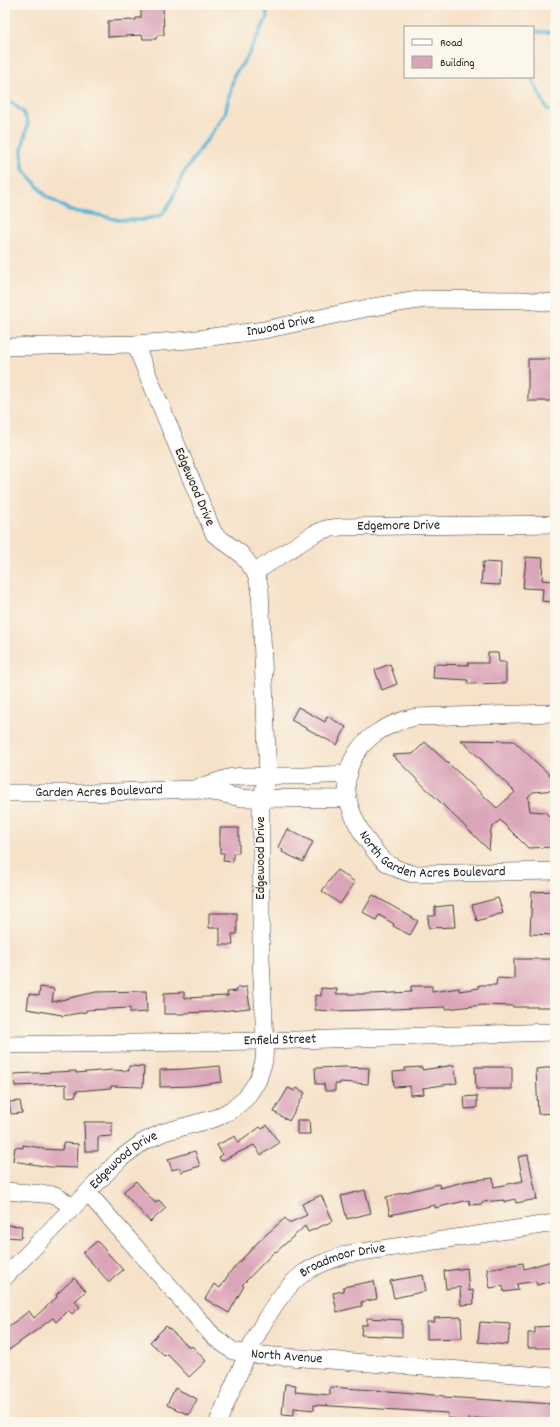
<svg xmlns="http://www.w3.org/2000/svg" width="560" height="1427" viewBox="0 0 560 1427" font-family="Dekko,sans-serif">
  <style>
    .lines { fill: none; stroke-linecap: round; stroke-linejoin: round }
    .stream { stroke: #56b4d4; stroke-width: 3.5 }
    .building { fill: #dba5b9 }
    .minor-casing { stroke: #3d3a36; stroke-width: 18 }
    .minor { stroke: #fff; stroke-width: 17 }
    .labels { text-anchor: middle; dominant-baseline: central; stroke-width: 3; stroke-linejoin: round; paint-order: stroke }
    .street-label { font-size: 14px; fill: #1c1c1c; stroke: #fbf7ec }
  </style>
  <rect width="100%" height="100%" fill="#fbf7ec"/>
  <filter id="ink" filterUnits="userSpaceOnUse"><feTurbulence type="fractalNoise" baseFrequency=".025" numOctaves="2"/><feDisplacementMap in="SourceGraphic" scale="8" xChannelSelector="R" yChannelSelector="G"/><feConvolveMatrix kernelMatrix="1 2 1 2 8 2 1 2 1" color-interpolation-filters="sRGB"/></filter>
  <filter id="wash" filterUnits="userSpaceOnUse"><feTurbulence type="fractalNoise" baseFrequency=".012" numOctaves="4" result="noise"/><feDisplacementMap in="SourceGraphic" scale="16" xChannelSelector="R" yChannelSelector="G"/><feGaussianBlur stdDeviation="0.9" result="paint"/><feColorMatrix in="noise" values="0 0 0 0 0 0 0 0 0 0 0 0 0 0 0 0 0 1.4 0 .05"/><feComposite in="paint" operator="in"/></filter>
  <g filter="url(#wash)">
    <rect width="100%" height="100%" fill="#f6e2c9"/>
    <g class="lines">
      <!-- stream -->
      <g class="stream">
        <path d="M533,32H555"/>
        <path d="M531,77L547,109L555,114"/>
        <path d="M5,97L23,112L28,123L22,150L23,169L46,196L71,211L94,214L119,220H142L162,215L172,200L183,174L225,114L234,75L246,59L267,18L266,5"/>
      </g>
    </g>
    <g id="blocks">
      <!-- building -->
      <g class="building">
        <path d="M141,5H163L164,35H157L156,39H143L142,35L108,37V21L136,20V18H141Z"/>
        <rect x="528" y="359" width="27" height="42"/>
        <path d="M526,557L543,558L542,580L553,581L551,602L542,601L543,589L523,588Z"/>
        <path d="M483,562L501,563L500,585L481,584Z"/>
        <path d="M488,653H498L499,662H506V683L468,684V680L433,678L434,664L468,665V663H488Z"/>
        <path d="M390,664L397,684L382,690L375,670Z"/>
        <path d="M298,707L325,722L327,716L346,727L337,745L291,720Z"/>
        <path d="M461,740L514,741L555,780V790L533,792L528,797L530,811L545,812L555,822V847L528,848L500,820L491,829L489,850L392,755L413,754L425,742L497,808L515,792Z"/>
        <path d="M220,828H239V853H233V862L223,861L224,853H220Z"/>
        <path d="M287,829L313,842L303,862L282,852L283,850L278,847Z"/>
        <path d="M337,870L355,882L340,904L322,891Z"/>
        <path d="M555,891V935L530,934L532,892Z"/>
        <path d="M373,895L418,921L410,935L393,926L394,924L379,915L376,920L363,912Z"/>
        <path d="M498,898L503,913L477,921L472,905Z"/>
        <path d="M453,905L455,927L429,928L428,916H435V907Z"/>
        <path d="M209,913H237V934H232L233,945H220V928H209Z"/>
        <path d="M514,959H555V1007H513V1006L482,1005L446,1009V1007L336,1011L315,1010V995L321,996V988L337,989L336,994H373L411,992V986H432V992L459,988V991L479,988V985H496L497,978L514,979Z"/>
        <path d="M40,987L54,989L52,1002L96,992L146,991L147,1012L130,1013V1008L86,1010V1012L62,1016V1015L27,1009L29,994L39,996Z"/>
        <path d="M247,987L250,1008L211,1012L184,1013V1014H164V993L184,992V998L228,996L227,992L237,991V988Z"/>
        <path d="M454,1065L457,1083L423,1088L424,1094L410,1095V1086L394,1087L393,1072L405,1071V1068L422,1067V1070Z"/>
        <path d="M129,1066L144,1067L143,1087L111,1086V1088L76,1091V1096L66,1097V1084L15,1086L14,1074L76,1071V1073L112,1070L129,1071Z"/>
        <path d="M220,1066L222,1082L190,1086L160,1087V1070L185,1069Z"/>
        <path d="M344,1067L369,1068L368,1084L340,1082V1084H335V1091H325L324,1084H316L315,1068Z"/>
        <path d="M475,1067H512V1089H476Z"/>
        <path d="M555,1067V1113L538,1114L536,1069Z"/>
        <path d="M288,1088L295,1091L297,1088L305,1093L289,1121L274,1112Z"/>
        <path d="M477,1096V1108L465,1109L464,1097Z"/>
        <path d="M20,1101L22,1113L11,1114L9,1102Z"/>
        <path d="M297,1120H309L310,1134H297Z"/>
        <path d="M84,1122H112V1136L98,1137V1151H85Z"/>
        <path d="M267,1125L279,1143L261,1155L254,1145L221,1161L219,1157L222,1154L217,1145L235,1136L238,1143L260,1127L262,1129Z"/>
        <path d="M63,1143L78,1144L77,1168L50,1167L13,1161L15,1147L23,1148V1145L42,1148V1149L62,1150Z"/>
        <path d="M195,1151L200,1166L181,1172L180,1168L172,1170L168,1159Z"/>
        <path d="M528,1155L537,1199L516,1203L515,1199L504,1202V1200L482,1202V1204L470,1205L469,1200L435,1208V1205L390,1215L386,1197L439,1184L440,1188L467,1181L493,1178L494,1187L523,1181L518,1157Z"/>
        <path d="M136,1181L155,1203L159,1200L166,1208L150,1222L123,1192Z"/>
        <path d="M365,1190L371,1213L347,1219L341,1196Z"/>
        <path d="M321,1195L333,1221L308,1232L305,1226L276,1252L275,1251L242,1285L244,1286L229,1313L205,1299L214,1284L220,1288L230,1272L260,1240L285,1218L289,1223L307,1215L302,1204Z"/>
        <path d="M5,1225L22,1226L21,1238L5,1237Z"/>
        <path d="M97,1241L123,1270L109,1282L83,1253Z"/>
        <path d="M555,1260V1280L537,1285L536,1281L517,1284L518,1290L504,1292L503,1286L490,1288L487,1269L523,1263L524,1269Z"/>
        <path d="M467,1268L469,1291L473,1290L474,1304L461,1305L460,1287L446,1289L444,1271Z"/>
        <path d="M423,1275L426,1291L394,1298L390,1281Z"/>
        <path d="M74,1278L86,1291L75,1301L80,1307L72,1314L68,1310L56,1322L53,1318L9,1350L5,1344V1329L29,1311L34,1318L57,1297L56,1295Z"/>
        <path d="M374,1281L377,1299L361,1302L362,1306L337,1312L333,1293L344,1291L343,1287Z"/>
        <path d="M461,1317L462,1338L427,1339V1322H435L434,1318Z"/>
        <path d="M367,1318L402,1320V1337L361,1335L362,1325H367Z"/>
        <path d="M480,1322L510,1324L508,1345L478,1342Z"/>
        <path d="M166,1326L190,1348L192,1346L206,1361L189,1377L167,1354L165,1356L150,1342Z"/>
        <path d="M555,1326V1348H528V1333H535V1327Z"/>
        <path d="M285,1384L296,1385L295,1392L330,1395V1387L402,1392L444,1396V1397L553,1404V1409H555V1422L524,1420L523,1422L476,1418V1420L468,1419V1422H456V1419L448,1418V1413L314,1405V1410L294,1408V1415L282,1414Z"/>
        <path d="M175,1388L197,1399L189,1415L167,1405Z"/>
      </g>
    </g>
  </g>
  <g filter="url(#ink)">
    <use href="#blocks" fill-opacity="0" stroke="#3d3a36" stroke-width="1"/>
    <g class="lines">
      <defs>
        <g id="minor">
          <path id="s1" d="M5,347L135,344L189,340L264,330L367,308L425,299L523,300L555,303"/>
          <path id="s2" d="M255,572L314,534L326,529L340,527L555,524"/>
          <path id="s3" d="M555,713L415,717C351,732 328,780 364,836C378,857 387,868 413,874L555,871"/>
          <path d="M199,787L228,778L242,776H304L349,774"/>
          <path id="s4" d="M5,793H89L193,789L219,793L241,798L348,799"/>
          <path id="s5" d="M5,1045L265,1041L555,1032"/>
          <path d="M5,1191L55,1195L73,1207"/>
          <path id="s6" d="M88,1193L214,1337L233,1351L248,1354L555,1377"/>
          <path id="s7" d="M5,1277L120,1159L143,1142L164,1132L216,1118L233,1109L246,1098L258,1080L264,1061L265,1041L261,959V799L268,776L260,588L255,572L241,554L214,534L135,344"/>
          <path id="s8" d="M218,1422C238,1377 264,1302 304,1273C317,1264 333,1259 348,1254L555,1223"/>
        </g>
      </defs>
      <!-- minor casing -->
      <use href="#minor" class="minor-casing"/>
      <!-- minor -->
      <use href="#minor" class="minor"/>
    </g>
  </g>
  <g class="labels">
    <!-- street labels -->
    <g class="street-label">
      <text stroke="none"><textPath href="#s1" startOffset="277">Inwood Drive</textPath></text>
      <text transform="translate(194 487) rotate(67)">Edgewood Drive</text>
      <text stroke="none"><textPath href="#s2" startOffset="156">Edgemore Drive</textPath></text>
      <text stroke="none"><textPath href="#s4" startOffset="94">Garden Acres Boulevard</textPath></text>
      <text stroke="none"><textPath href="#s3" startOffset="375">North Garden Acres Boulevard</textPath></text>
      <text transform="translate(261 858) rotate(-90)">Edgewood Drive</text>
      <text stroke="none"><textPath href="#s5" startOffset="275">Enfield Street</textPath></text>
      <text stroke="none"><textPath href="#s7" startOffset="167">Edgewood Drive</textPath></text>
      <text stroke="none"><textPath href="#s8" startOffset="215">Broadmoor Drive</textPath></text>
      <text stroke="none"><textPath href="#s6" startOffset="269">North Avenue</textPath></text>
    </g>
  </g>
  <!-- margin -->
  <rect width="560" height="1427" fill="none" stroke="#fbf7ec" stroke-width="20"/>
  <!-- legend -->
  <rect x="404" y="26" width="130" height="52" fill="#fbf7ec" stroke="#a29f99"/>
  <rect x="412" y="39" width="20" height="6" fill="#ffffff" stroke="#a29f99"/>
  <text x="440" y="46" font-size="12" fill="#1c1c1c">Road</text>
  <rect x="412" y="56" width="20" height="12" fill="#dba5b9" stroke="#a29f99"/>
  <text x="440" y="66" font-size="12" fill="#1c1c1c">Building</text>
</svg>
